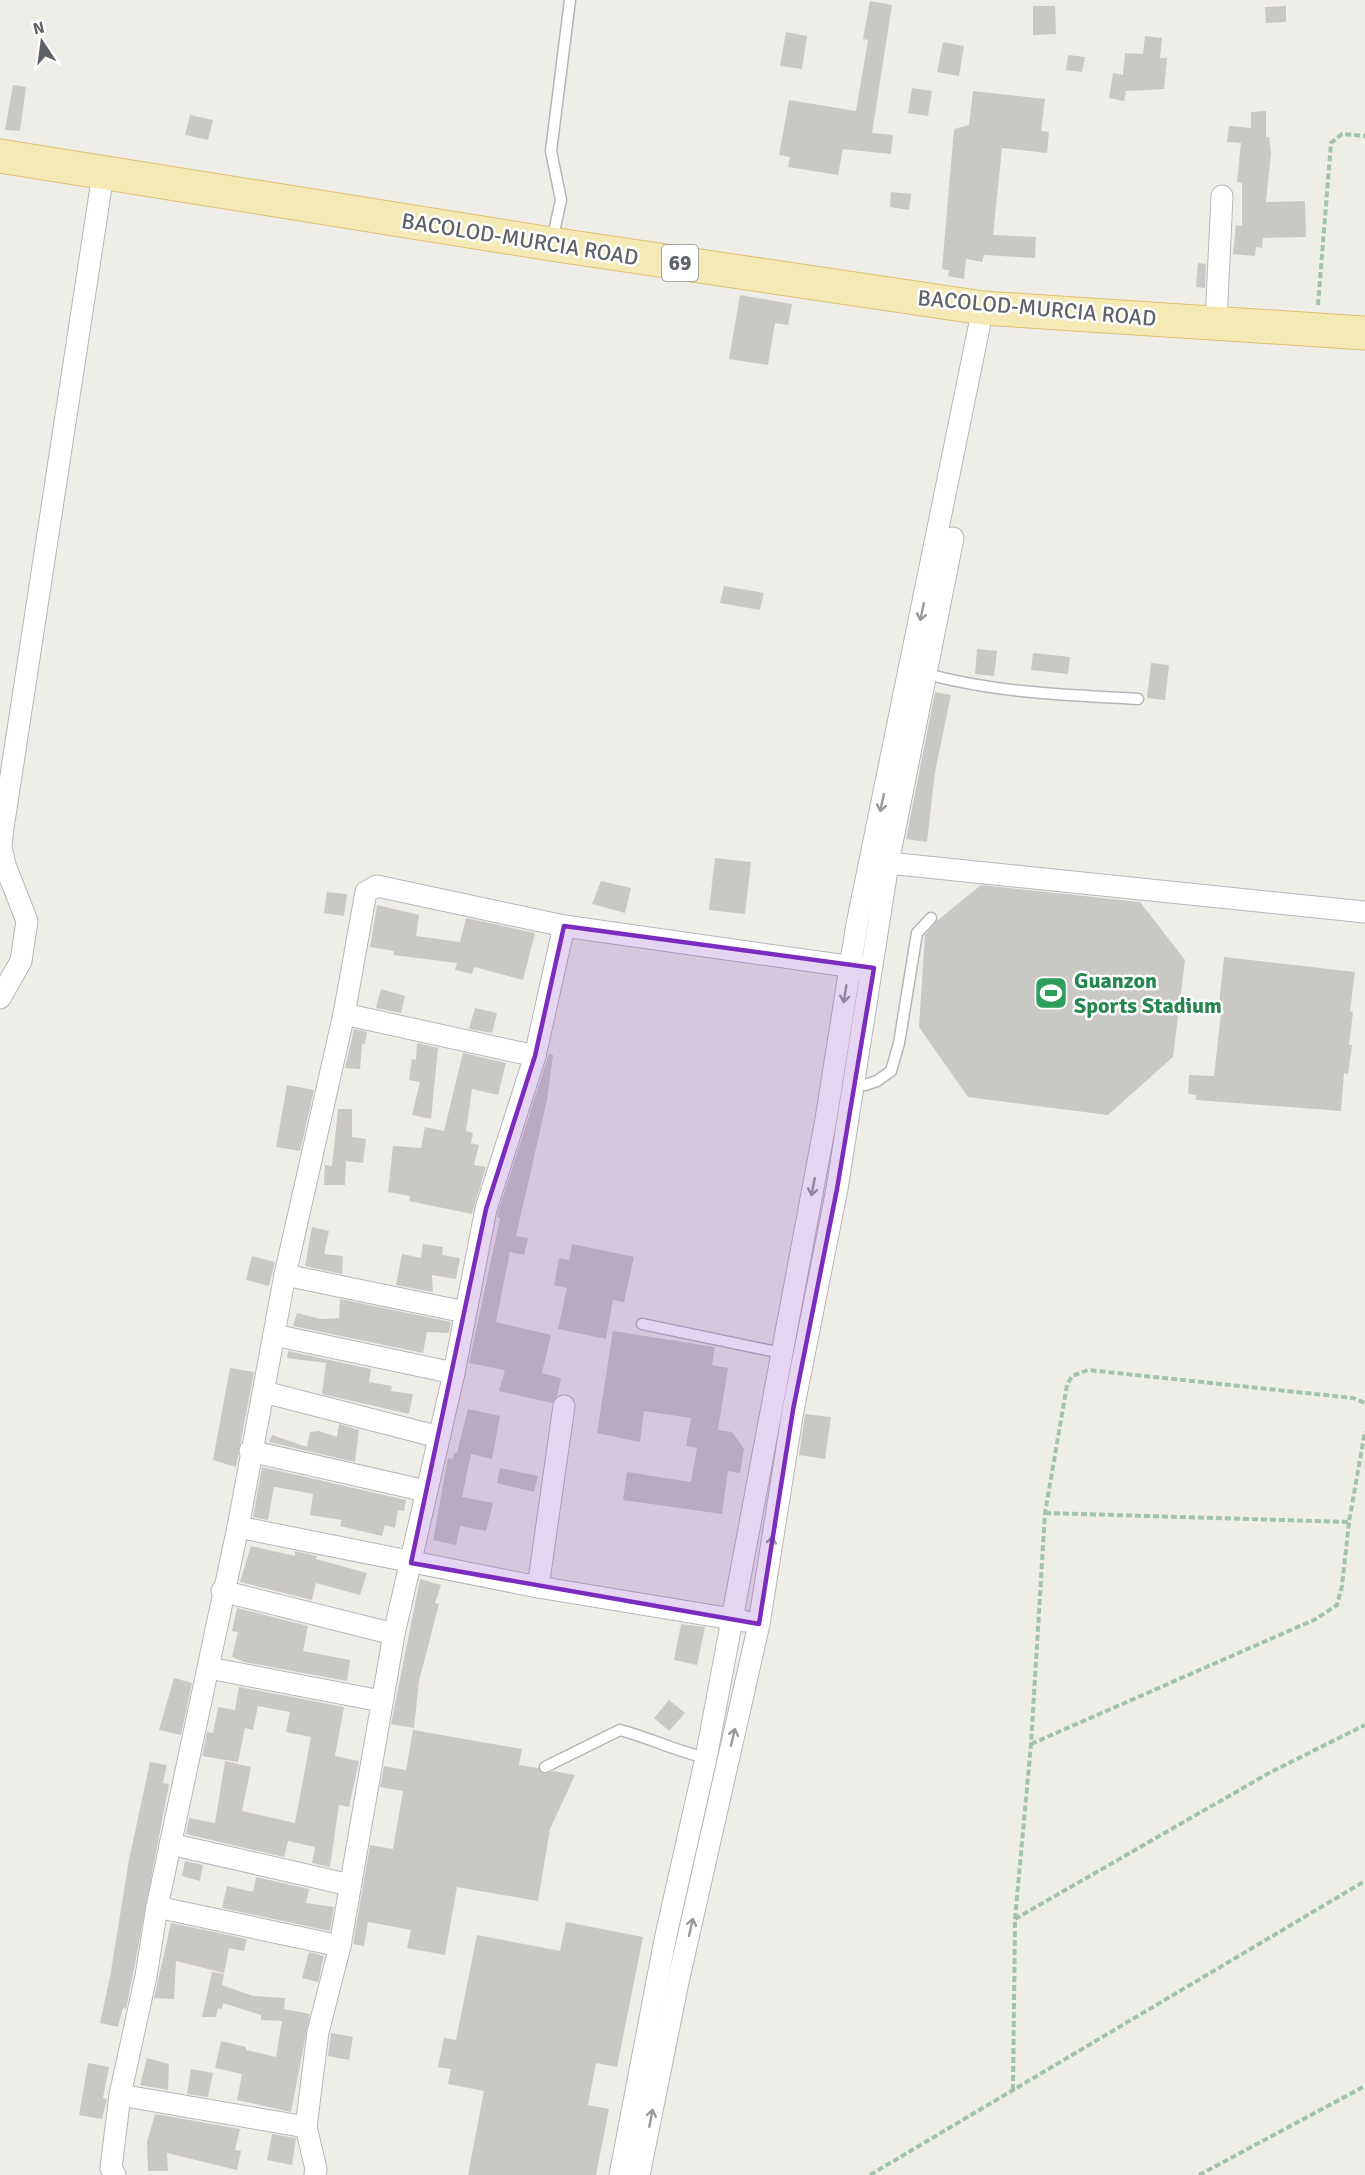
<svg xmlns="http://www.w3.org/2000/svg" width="1365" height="2175" viewBox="0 0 1365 2175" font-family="Signika,sans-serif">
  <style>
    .building { fill: #cac8c4 }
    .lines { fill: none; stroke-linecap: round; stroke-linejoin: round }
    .lane-casing { stroke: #b4b7ba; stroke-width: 13 }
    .street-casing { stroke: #b4b7ba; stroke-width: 23 }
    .primary-casing { stroke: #e0c06f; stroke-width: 35 }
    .path { stroke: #a1c3ab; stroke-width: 4; stroke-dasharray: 6 3; stroke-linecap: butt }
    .lane { stroke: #fff; stroke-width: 10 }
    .street { stroke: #fff; stroke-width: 21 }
    .primary { stroke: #f5eab6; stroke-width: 33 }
    .oneway { stroke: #97999c }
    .marked { fill: #7b2cbf; fill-opacity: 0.2; stroke: #7b2cbf; stroke-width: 4.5; stroke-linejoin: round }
    .labels { text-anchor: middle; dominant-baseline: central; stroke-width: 5; stroke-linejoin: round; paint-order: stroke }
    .shield { fill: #fff; stroke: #8f9194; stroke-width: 1.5 }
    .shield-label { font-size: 21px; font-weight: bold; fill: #5f6266 }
    .street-label { font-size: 22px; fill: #5f6266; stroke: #fff }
    .leisure-label { font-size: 22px; font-weight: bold; fill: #27864d; stroke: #fff; text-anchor: start }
  </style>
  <rect width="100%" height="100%" fill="#efede8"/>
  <!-- building -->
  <g class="building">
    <path d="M870,1L892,5L872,133L893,135L891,154L843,149L838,175L788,167L790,157L779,155L789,100L856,111L868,40L863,39Z"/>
    <path d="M1033,6H1055L1056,34L1033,35Z"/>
    <path d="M1286,6V22L1266,23L1265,7Z"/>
    <path d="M786,32L807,36L802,69L780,66Z"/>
    <path d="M1145,36L1162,38L1160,58H1167L1164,89L1126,91L1124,101L1109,98L1113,73L1123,75L1125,53L1143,54Z"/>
    <path d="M943,42L964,46L959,76L937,72Z"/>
    <path d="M1068,55L1085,57L1082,72L1066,70Z"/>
    <path d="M13,85L26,87L20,131L5,130Z"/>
    <path d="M912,88L932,91L928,116L908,113Z"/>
    <path d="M973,91L1045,99L1041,131L1049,132L1047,153L1002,148L993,235L1036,237L1035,258L984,255L982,262L966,259L964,279L948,276L949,270L942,269L954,129L969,125Z"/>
    <path d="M1266,111V137H1269L1271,153L1266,202L1305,201L1306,237L1263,238L1262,248L1256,247L1255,256L1233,254L1236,225L1242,226V183L1237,182L1241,143L1227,142L1229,126L1251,128V112Z"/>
    <path d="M190,115L213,120L208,140L185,135Z"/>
    <path d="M891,192L911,194L909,210L890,207Z"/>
    <path d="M1198,263L1206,264L1205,288L1196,287Z"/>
    <path d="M740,295L792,304L788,325L775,323L768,365L729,359Z"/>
    <path d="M724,586L764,593L760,610L720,603Z"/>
    <path d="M977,649L997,651L994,676L975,674Z"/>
    <path d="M1033,653L1070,657L1068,674L1031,670Z"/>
    <path d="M1151,663L1169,665L1165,700L1147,698Z"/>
    <path d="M935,692L951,695L935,772L927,842L906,839Z"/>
    <path d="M715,858L751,862L745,914L709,910Z"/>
    <path d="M601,881L631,888L625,913L592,904Z"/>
    <path d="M981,885L1140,902L1185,960L1173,1057L1108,1115L968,1097L919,1027L925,935L938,920Z"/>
    <path d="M327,892L347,894L344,916L324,913Z"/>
    <path d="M377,905L419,915L416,936L460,942L466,918L535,933L523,980L474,967L472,974L455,970L457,963L393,955L394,951L370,947Z"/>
    <path d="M1224,957L1355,972L1350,1011L1353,1012L1349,1045H1352L1348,1074L1344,1073L1341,1111L1196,1100V1095L1188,1094L1189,1075L1214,1076L1221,1013H1218Z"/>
    <path d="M381,989L405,996L401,1013L376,1008Z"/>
    <path d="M475,1008L497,1013L492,1033L469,1029Z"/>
    <path d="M354,1029L367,1032L365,1044H362L360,1069L345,1068Z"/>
    <path d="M417,1043L438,1048L431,1119L412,1115L420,1082L409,1080L412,1059L416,1060Z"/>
    <path d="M463,1053L506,1063L498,1095L472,1089L466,1131L473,1133L471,1143L479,1145L474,1165L486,1167L472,1214L409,1201L410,1196L388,1192L393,1146L421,1148L425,1127L444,1131Z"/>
    <path d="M549,1054L553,1055L547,1100L516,1236L528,1238L524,1255L510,1252L496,1322L551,1335L542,1373L561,1378L557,1396L552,1403L499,1391L505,1370L469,1363L500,1218L497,1217L498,1212Z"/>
    <path d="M287,1085L314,1090L300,1151L276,1147Z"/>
    <path d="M338,1109H352V1137L366,1139L363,1163L346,1161L345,1185H324L325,1165L332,1166Z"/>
    <path d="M312,1227L329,1231L324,1254L343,1256L342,1274L305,1266Z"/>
    <path d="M423,1244L443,1247L442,1255L460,1258L456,1279L432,1275L433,1292L396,1285L402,1254L421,1258Z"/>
    <path d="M572,1244L634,1257L624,1302L613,1300L606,1339L558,1329L567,1288L554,1285L559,1258L569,1260Z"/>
    <path d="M252,1256L275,1262L269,1286L246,1280Z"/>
    <path d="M340,1299L451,1322L449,1333L427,1332L423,1353L293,1326L297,1313L321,1319L339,1318Z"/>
    <path d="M613,1331L715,1347L712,1365L728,1368L718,1430L732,1432L744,1449L740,1473L728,1471L722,1514L623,1500L627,1472L691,1482L697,1448L686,1446L691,1418L644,1411L640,1442L597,1433Z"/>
    <path d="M288,1351L371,1369L369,1382L392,1386L391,1391L413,1394L409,1414L322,1394L326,1363L287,1358Z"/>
    <path d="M230,1368L254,1372L236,1467L213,1460Z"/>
    <path d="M468,1409L500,1416L492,1459L471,1454L462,1497L493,1503L486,1531L460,1526L456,1545L433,1540L448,1458L453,1459L454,1453H457Z"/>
    <path d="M805,1414L831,1417L825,1459L799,1455Z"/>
    <path d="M339,1424L359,1430L355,1462L269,1442L272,1435L307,1447L310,1432L319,1431L337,1437Z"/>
    <path d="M262,1467L406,1500L404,1511L398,1510L395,1528L385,1525L382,1536L340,1526L342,1520L310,1515L313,1494L276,1487H274L268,1520L253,1517Z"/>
    <path d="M500,1468L538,1476L534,1492L497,1483Z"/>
    <path d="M251,1546L295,1556V1551L317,1556L316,1559L367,1573L360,1595L316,1583L312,1600L240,1582Z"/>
    <path d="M420,1579L441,1585L435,1603L439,1604L419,1681L414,1728L391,1724Z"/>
    <path d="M237,1608L308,1626L303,1651L350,1660L347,1681L244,1662L232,1657L238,1632L232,1631Z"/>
    <path d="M681,1624L705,1627L697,1665L674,1660Z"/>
    <path d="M174,1678L192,1683L181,1735L159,1730Z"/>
    <path d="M239,1687L344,1707L335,1756L359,1761L349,1807L339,1805L330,1867L312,1863L315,1847L288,1841L284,1857L186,1834L189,1818L215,1823L225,1761L251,1767L242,1811L295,1823L311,1737L286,1732L290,1712L258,1706L253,1730L245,1728L238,1762L202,1756L207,1732L213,1733L218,1707L235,1710Z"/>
    <path d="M669,1700L685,1713L669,1731L654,1718Z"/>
    <path d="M413,1730L522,1749L519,1765L538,1768L544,1774L554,1771L575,1775L550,1829L538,1901L457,1887L445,1955L407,1948L411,1930L368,1922L364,1946L353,1944L370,1845L393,1849L403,1791L380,1787L384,1766L406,1770Z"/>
    <path d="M150,1762L167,1765L163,1783L169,1784L133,1974L126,2009L123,2008L118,2027L100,2023L110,1977L129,1860Z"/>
    <path d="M185,1861L203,1865L200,1881L182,1876Z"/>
    <path d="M256,1877L309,1889L306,1903L334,1907L330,1931L222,1908L227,1886L253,1892Z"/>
    <path d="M566,1922L643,1937L617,2067L596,2063L588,2105L609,2109L596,2175H468L484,2091L448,2084L451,2069L438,2067L444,2038L456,2040L477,1935L560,1951Z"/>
    <path d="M171,1923L247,1939L244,1951L229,1948L224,1973L176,1961L174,1999L154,1998Z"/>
    <path d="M309,1952L324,1956L318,1982L302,1978Z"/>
    <path d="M212,1972L224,1974L222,1985L227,1987L253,1996L285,1998L284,2013V2009L310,2014L291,2112L237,2100L242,2074L215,2068L221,2041L246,2047V2050L276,2057L282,2021L261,2020V2015L223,2003L222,2009L218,2008L216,2017H202Z"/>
    <path d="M331,2033L353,2037L349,2060L328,2056Z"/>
    <path d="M147,2058L169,2064L168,2090L140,2085Z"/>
    <path d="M88,2063L109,2067L103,2098L107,2099L102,2119L79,2115Z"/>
    <path d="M191,2069L213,2073L208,2097L187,2094Z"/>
    <path d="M155,2114L240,2129L235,2150L241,2151L237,2170L167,2153L168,2171H148L147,2142Z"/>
    <path d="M272,2134L296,2138L292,2165L267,2160Z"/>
  </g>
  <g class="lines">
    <defs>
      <g id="lane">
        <path d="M552,241L561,200L551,151L570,0"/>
        <path d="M927,674C997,693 1066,695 1138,699"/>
        <path d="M855,1082L865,1085L877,1081L891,1071L899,1043L917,933L931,918"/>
        <path d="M642,1324L782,1353"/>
        <path d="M545,1767L620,1730C650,1738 676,1751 706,1758"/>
      </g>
      <g id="street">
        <path d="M1216,322L1222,196"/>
        <path d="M888,863L1365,912"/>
        <path d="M0,998L21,961L27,921L5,865L1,847L3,828L103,174"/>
        <path d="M344,1014L535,1056"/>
        <path d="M285,1275L465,1312"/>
        <path d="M274,1335L454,1373"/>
        <path d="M264,1392L439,1437"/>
        <path d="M250,1451L426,1491"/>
        <path d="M238,1527L538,1587L744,1621"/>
        <path d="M538,1587L564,1406"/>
        <path d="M222,1591L394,1634"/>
        <path d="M209,1668L381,1701"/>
        <path d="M170,1844L350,1885"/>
        <path d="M157,1907L340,1946"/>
        <path d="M120,2095L306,2127"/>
        <path d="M115,2175L111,2168L120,2095L146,1976L157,1907L238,1527L285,1275L344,1014L366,892L377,886L564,926"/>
        <path d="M315,2175L316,2169L306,2127L318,2032L340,1946L394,1634L454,1373L486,1209L535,1056L564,926L861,968"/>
        <path d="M620,2175L666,1935L706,1758L826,1119L857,924L983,308"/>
        <path d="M639,2175L678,1982L759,1624L793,1410L837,1189L888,863L953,538"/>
      </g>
      <path id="primary" d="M0,156L551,244L983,308L1365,333"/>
    </defs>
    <!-- lane casing -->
    <use href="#lane" class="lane-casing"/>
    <!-- street casing -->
    <use href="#street" class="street-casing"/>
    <!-- primary casing -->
    <use href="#primary" class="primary-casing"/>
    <!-- path -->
    <g class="path">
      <path d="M1318,305L1331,143L1342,134L1365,136"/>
      <path d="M1045,1513L1349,1522L1365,1431"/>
      <path d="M1031,1744L1316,1619L1337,1605L1342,1586L1349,1522"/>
      <path d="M1015,1919L1031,1744L1045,1513L1067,1385L1072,1376L1088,1370L1353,1398L1365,1403"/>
      <path d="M1013,2090L1015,1919L1269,1773L1365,1725"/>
      <path d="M870,2175L1365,1881"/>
      <path d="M1199,2175L1365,2086"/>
    </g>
    <!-- lane -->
    <use href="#lane" class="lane"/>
    <!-- street -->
    <use href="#street" class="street"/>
    <!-- primary -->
    <use href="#primary" class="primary"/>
  </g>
  <!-- one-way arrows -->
  <defs><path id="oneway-shaft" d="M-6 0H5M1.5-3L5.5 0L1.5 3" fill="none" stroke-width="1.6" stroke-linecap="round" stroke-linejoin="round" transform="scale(1.5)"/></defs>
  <g class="oneway">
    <use href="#oneway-shaft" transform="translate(922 612) rotate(102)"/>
    <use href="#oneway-shaft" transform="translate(882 803) rotate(102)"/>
    <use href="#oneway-shaft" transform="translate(845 994) rotate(99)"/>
    <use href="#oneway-shaft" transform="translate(813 1187) rotate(101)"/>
    <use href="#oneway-shaft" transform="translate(771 1545) rotate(-81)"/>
    <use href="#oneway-shaft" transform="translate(733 1737) rotate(-77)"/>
    <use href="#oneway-shaft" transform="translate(691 1927) rotate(-77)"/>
    <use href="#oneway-shaft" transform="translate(651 2118) rotate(-79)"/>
  </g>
  <!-- marked area -->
  <path class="marked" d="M564,926L874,968L837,1189L793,1410L759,1624L411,1563L486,1209L535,1056Z"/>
  <!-- icons -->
  <defs>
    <symbol id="stadium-square" viewBox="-11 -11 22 22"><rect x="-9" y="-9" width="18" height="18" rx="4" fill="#2e9e5b" stroke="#fff"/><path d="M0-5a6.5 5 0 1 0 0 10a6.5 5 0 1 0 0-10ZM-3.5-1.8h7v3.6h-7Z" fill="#fff"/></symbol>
  </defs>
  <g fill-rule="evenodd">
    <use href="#stadium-square" x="1032" y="974" width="38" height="38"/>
  </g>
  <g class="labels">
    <!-- shield labels -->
    <rect class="shield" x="662" y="245" width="36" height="36" rx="4.5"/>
    <g class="shield-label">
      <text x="680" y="263">69</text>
    </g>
    <!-- street labels -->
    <g class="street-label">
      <text transform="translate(520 239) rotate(9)">BACOLOD-MURCIA ROAD</text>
      <text transform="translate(1037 308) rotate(5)">BACOLOD-MURCIA ROAD</text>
    </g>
    <!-- leisure labels -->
    <g class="leisure-label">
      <text x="1074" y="980">Guanzon<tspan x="1074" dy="25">Sports Stadium</tspan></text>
    </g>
  </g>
  <!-- north arrow -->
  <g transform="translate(42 42) rotate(347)" stroke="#ffffff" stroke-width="4.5" paint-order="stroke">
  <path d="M0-4.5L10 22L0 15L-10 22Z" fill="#5f6266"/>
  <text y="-9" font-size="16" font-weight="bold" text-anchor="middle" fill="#5f6266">N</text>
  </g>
</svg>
